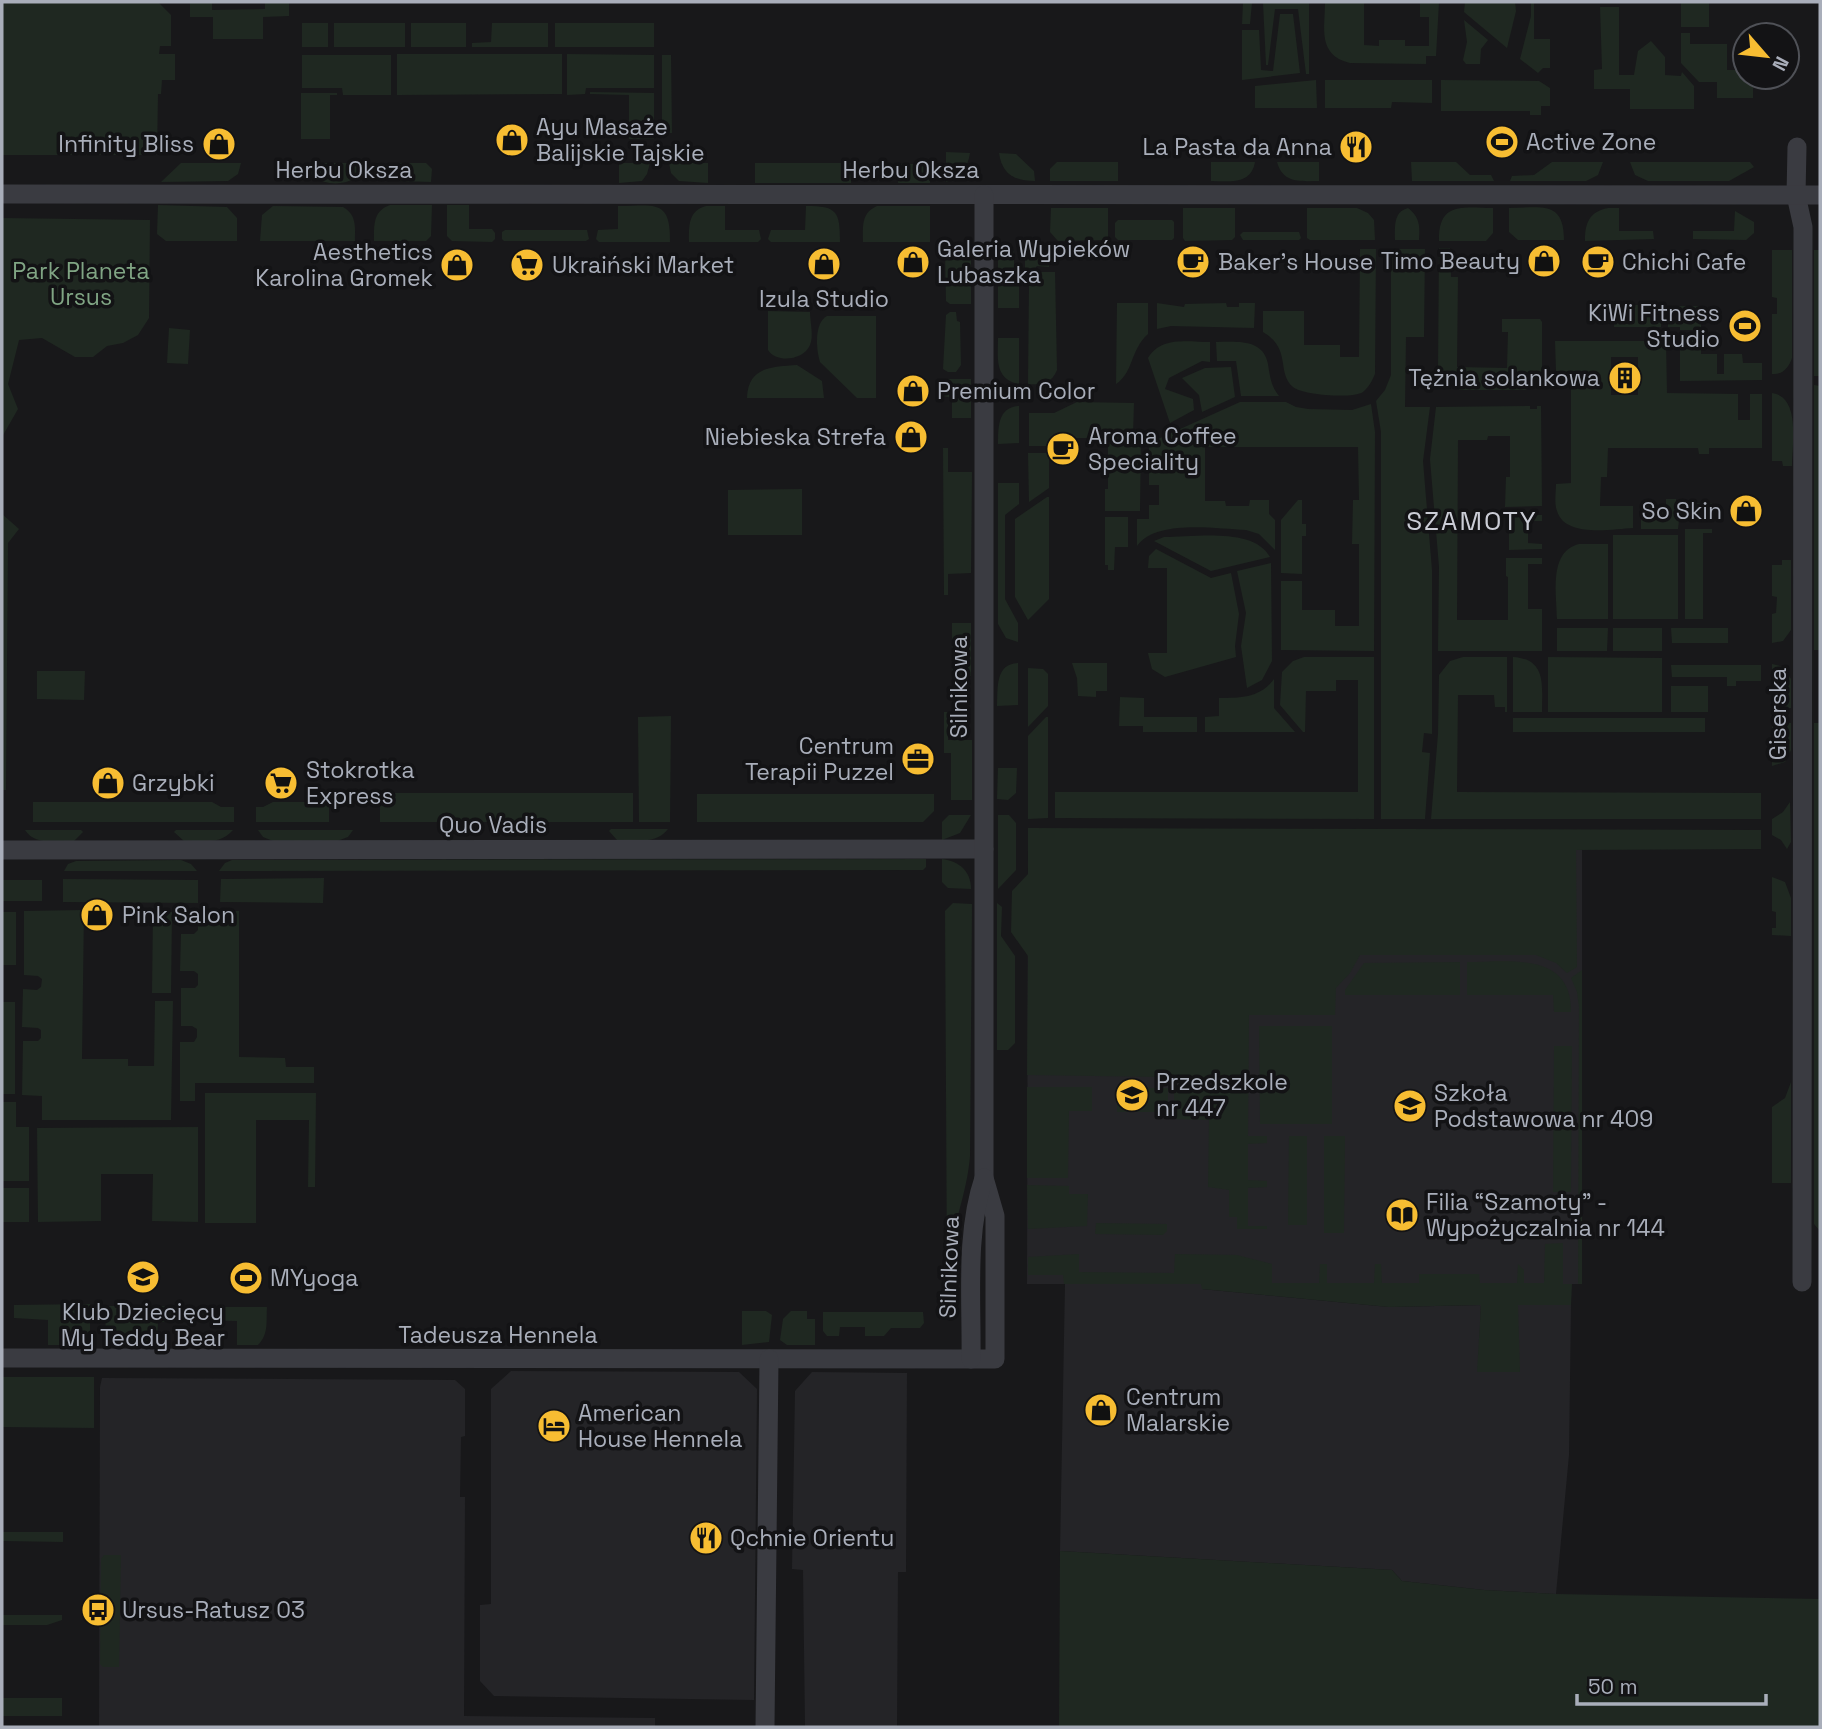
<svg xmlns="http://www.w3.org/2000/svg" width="1822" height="1729" viewBox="0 0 1822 1729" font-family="'Space Grotesk',sans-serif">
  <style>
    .built { fill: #242427 }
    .green { fill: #1f2821; fill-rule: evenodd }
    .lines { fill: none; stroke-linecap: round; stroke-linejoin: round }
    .street { stroke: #3a3b41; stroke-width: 19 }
    .labels { text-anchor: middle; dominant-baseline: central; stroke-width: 7; stroke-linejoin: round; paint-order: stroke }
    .poi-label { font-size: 23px; fill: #a9aeba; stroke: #131315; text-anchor: start }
    .street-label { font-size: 23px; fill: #a9aeba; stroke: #131315 }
    .park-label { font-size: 23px; fill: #80a584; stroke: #131315 }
    .quarter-label { font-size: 26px; letter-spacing: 2px; fill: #cbcdd6; stroke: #131315 }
  </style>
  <rect width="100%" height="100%" fill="#18181a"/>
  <!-- built -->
  <g class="built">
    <path d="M1028,849L1582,850V1284H1202V1289L1389,1307L1481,1305L1478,1372L1518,1305H1571L1569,1455L1556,1594L1484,1590L1402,1581L1392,1570L1060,1551L1065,1284H1027Z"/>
    <path d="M511,1371L739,1372L757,1389L754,1700L494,1696L480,1681V1605L491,1604V1389Z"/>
    <path d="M812,1372L907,1373L906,1572H898L897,1727H805L803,1570L792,1569L795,1391Z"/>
    <path d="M102,1378L455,1380L465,1389V1436L461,1437L460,1497H465L464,1716L655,1718V1727H99L100,1387Z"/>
  </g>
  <!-- green -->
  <g class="green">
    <path d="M2,2H158L171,15V46H160L159,54H175V80H162L161,94H158L157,155H2Z"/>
    <path d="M190,2H212V10L265,9V2H289V16L263,17V39H213V17H190Z"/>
    <path d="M1243,2H1309V74H1306L1298,9H1275L1268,65H1266L1263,3H1252L1250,24H1242Z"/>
    <path d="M1325,2H1364V45L1379,46V40H1405V46H1429V17H1420V2H1439L1436,56H1426V64L1350,63C1317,55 1325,28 1325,2Z"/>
    <path d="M1465,2H1515L1516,11L1507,48L1464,12Z"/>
    <path d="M1531,2H1534V39H1550V68H1543L1538,73L1520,59L1531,16Z"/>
    <rect x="1681" y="2" width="28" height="25"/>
    <path d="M1600,7H1619V75H1634L1638,51L1651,41L1665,57V75L1681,76L1682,72L1694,86V109H1630V89H1594V70L1602,69Z"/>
    <path d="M1280,14H1293L1300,73L1242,80V30H1259L1261,70L1273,71Z"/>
    <path d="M1464,20L1488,40L1481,49L1480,64H1466L1463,60L1467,42Z"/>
    <rect x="302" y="23" width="26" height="24"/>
    <rect x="334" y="23" width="71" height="24"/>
    <rect x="411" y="23" width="55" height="24"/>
    <path d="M492,23H548V47H472V43L491,42Z"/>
    <rect x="555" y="23" width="99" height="24"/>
    <path d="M1681,33H1690V44H1727V70H1745V77H1753V98H1717V82H1699L1681,63Z"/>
    <path d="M397,54H562V94L397,95Z"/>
    <path d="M567,54L654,55V88H586L585,94L567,95Z"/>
    <path d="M302,55H391V95H343L342,88H302Z"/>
    <path d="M662,55H671L672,133H664L662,140Z"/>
    <path d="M1316,80L1317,108H1255V86Z"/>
    <path d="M1325,80H1432V103L1392,102L1391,108H1325Z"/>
    <path d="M1441,80L1539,81L1550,88V106H1541V115H1530V111H1441Z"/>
    <path d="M590,92L654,93V139H629V95L590,94Z"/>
    <path d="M301,93H337V95H330V139H301Z"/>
    <path d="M946,152L970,153C968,167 960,179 946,182Z"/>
    <path d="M999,153L1016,154L1034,171L1035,181C1014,181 1002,174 999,153Z"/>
    <path d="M1057,162H1118V181H1050V169Z"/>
    <path d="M1211,162H1255C1251,185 1230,181 1211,181Z"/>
    <path d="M1277,162H1319V181C1301,181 1283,184 1277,162Z"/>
    <path d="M1411,162H1456L1470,175H1491L1494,181H1412Z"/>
    <path d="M1552,162H1603L1598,175L1586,181H1510L1512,176L1534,175Z"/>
    <path d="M1630,162H1750L1754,167L1729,181H1648L1635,175Z"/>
    <path d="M181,163H241L238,174L228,181L161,182Z"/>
    <path d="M307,163H367C359,185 330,189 312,176Z"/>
    <path d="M390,163H426L432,169L431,182L400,181L392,172Z"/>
    <path d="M619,163H650L647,174L642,181L619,183Z"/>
    <path d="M669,163H708V183L679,181L671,173Z"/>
    <rect x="755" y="163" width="96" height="20"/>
    <path d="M899,164H930V183H898Z"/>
    <path d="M158,205L227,207L237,218V241H166L157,234Z"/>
    <path d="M390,205H432L431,236L426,241H374C374,225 373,211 390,205Z"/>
    <path d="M447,205H469V229H492L495,233V239L492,242L452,241L447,236Z"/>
    <path d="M273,206L343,207C357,215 355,227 355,241H260L262,215Z"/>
    <path d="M618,206C654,206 671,198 670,242H599L596,239L598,230L618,229Z"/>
    <path d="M706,206H725V230H759L761,239L758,242H689C689,226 688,211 706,206Z"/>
    <path d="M806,206C837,206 840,211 840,242H771L768,239L771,230H805Z"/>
    <path d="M877,206H930V242H863C863,226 861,213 877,206Z"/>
    <path d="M1051,208H1108V237L1104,240L1058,241L1050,232Z"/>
    <path d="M1183,208H1235V237L1232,240L1185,241L1183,238Z"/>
    <path d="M1307,208H1357L1368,213L1374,220L1375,240H1310L1307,238Z"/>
    <path d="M1408,208C1420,217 1420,227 1419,240H1395C1395,227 1393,212 1408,208Z"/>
    <path d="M1493,208V233L1486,241H1439C1438,201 1464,208 1493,208Z"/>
    <path d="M1509,208C1541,208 1564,200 1564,240H1518L1509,232Z"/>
    <path d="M1608,208H1619V231H1653L1654,239L1585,241C1585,223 1589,212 1608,208Z"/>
    <path d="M1735,211L1754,222V233L1746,240L1693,239V231H1734Z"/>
    <path d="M2,218L150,220L149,318L138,335L123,343L107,346L93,357H75L42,338L19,340L8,384L18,409L2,437Z"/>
    <path d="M1118,220H1172L1174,222V238L1172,240H1118L1115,237V223Z"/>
    <path d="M505,230H587L589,239L586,241H504L502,239V232Z"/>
    <path d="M1243,232H1299L1301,238L1299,240H1243L1240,235Z"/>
    <path d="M954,243H971V304H950L946,301L945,251Z"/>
    <path d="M1002,243H1009L1014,252V273L1019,278V308H998V258Z"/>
    <path d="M1025,247H1049V267L1037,266L1030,274L1025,270Z"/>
    <path d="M1439,248H1450L1451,277H1458L1457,367L1507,368L1508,332H1502V319H1540L1542,322V373L1533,385L1526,390H1460L1443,380L1438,371Z"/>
    <path d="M1360,249H1376L1375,374C1372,381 1369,387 1363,392C1353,399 1302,395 1293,387C1276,372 1292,349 1263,332V311H1304V345H1340V357H1359Z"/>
    <path d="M1391,249H1425L1424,337H1406L1405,407H1430L1423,461L1432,570V734L1424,733L1422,752L1430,753L1425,819H1381V432L1376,401L1385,390L1391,375Z"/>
    <path d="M1772,250H1792V358C1789,367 1783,375 1772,374V314H1777V298L1772,297Z"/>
    <rect x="1814" y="250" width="6" height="126"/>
    <path d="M1040,272H1055L1057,370C1051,384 1042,385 1028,384L1029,284Z"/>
    <path d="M1117,303H1148V334C1130,350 1134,372 1116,384Z"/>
    <path d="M1157,303L1184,307L1185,304L1226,303L1227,307H1239V303H1255L1254,328L1171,326L1157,329Z"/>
    <path d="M1615,305H1639L1640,309H1652L1653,306H1662L1661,327H1614Z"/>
    <path d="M1668,306H1701V330H1680V327H1668Z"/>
    <path d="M768,311L810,312C810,322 814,336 810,345C803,361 776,363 768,350Z"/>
    <path d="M950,312H956L957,321L960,322L961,365L956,372H948L943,369L946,315Z"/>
    <path d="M827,316H876V398H857L820,362C816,349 814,323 827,316Z"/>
    <path d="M169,328L190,330L188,364L167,363Z"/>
    <path d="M1680,337H1701V354H1717V374H1724V354H1742L1743,363H1762V380L1680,381Z"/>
    <path d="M998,338H1019V384C994,379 998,358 998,338Z"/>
    <path d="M1555,341H1666L1667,393L1738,394V420H1750V394H1762V448H1709V454H1699L1698,448H1608L1607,477H1601L1600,506H1633V528C1612,529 1565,538 1557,511C1554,503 1556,492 1556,484L1571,483V372L1556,371ZM1611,357H1638V395H1611Z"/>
    <path d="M1210,342V362L1202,361L1169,378L1165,389L1193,399L1194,410L1170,423L1148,358C1161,336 1188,342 1210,342Z"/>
    <path d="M1216,342C1236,342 1263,338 1268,364C1270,377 1271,386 1279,396H1241L1236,361H1217Z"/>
    <path d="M797,365L822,381L824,398H747C748,366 773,367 797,365Z"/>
    <path d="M1231,367L1235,397L1202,412L1199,395L1182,378L1205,368Z"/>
    <path d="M948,379H971V418H952V398L943,396L944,383Z"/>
    <path d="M1814,385L1820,386V650H1814Z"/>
    <path d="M1772,393C1801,397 1792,445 1792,466H1783L1782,461H1772Z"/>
    <path d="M1077,402L1134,403L1133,435H1141L1140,511H1105V489H1108V433H1088V438H1055V446H1029V413H1054Z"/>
    <path d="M1240,402H1286L1296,407L1308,409L1352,410L1371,404L1375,432L1374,651L1281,650V581H1302V610H1335V626H1359V544H1352L1353,500H1359L1358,447H1205V501H1225L1226,506H1249L1250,500H1269V514L1275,520V550L1259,534L1246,530C1215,529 1157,519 1137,546V519H1149V505H1159V485H1149V443Z"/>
    <path d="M1019,406V443L998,444C998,427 998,407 1019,406Z"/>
    <path d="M1530,406V409H1537V406H1541L1542,506L1505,507L1506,477H1510V436H1488L1487,440H1458L1457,620H1508V577L1506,576V558H1542V564H1528V609H1542V651H1438L1439,567L1430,459L1436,407Z"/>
    <path d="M943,448H948V472H972L971,573L948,574V595H944Z"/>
    <path d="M1028,453H1049V488L1029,502Z"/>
    <path d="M998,483H1019V504L1005,515V599L1018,623V642L1006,638L998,624Z"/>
    <path d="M802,489V535H728V490Z"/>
    <path d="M1047,497H1049V599L1028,620L1015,597V519Z"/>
    <path d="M1666,499H1676V503H1712V520H1679L1678,529H1641V511L1666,509Z"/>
    <path d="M1298,500H1302V524H1306V536H1302V574L1281,573V520Z"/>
    <path d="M2,514L19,529L8,543L6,790H2Z"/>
    <path d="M1509,514L1542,515V521H1528V543L1542,544V549L1509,550Z"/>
    <path d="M1105,517H1128V547H1115L1114,570H1108V565H1105Z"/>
    <path d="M1685,529H1712V533H1703V619H1685Z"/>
    <rect x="1613" y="535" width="65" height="84"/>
    <path d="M1164,537C1194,537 1254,527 1270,557L1211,571L1154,541Z"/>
    <path d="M1579,544H1608V619H1557C1557,594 1548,552 1579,544Z"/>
    <path d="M1156,549L1211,578L1231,573L1239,614L1235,646L1236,657L1165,677L1152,669L1148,653H1167V568H1148L1149,556Z"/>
    <path d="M1782,560H1791V630L1783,641L1772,643V614L1776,613L1777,597L1772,596V565H1782Z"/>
    <path d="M1271,563L1272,661L1262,680L1247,688L1241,646L1246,613L1237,571Z"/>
    <rect x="952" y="623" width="19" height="53"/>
    <path d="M1557,628H1608L1607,651H1557Z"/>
    <rect x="1613" y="628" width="49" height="23"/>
    <path d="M1671,628H1728V643H1672Z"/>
    <path d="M1304,657H1374V819L1055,818V792H1358V680H1336V691H1306L1305,732H1303L1280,705L1282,672L1293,661Z"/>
    <path d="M1463,657H1507V712H1505V707H1495L1494,695H1458L1457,792L1761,793V819H1431L1438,734L1439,675L1450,661Z"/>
    <path d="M1513,657C1547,659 1542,686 1542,712H1513Z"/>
    <path d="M1548,657L1662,658V712H1548Z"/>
    <path d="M1018,663V705L997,706C998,688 995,664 1018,663Z"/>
    <path d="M1072,663H1107V691H1096V697L1078,696L1077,678Z"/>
    <path d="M1772,664L1784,667L1791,679V708H1780V700H1772Z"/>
    <path d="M1671,665H1761V681H1736V686H1727V677H1672Z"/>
    <path d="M1028,668L1043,669L1048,674V706L1028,727Z"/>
    <path d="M37,671H85L84,700L37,699Z"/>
    <path d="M1274,679V708L1295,732H1205V717L1219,716V698C1241,698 1260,698 1274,679Z"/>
    <rect x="1671" y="686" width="37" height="26"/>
    <path d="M1120,697L1144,698V717H1197V732H1143V726H1119Z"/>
    <path d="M944,712H948V740H972V800H951V753H944Z"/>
    <path d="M671,716L670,822H639L638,717Z"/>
    <path d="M1046,717H1048V818L1028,819V736Z"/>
    <rect x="1513" y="718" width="192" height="14"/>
    <path d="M1776,723H1791V750L1785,762L1772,766V727Z"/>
    <path d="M1814,723H1820V1231L1814,1224Z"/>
    <path d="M998,768H1017L1016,793L1008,800L997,799Z"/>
    <rect x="380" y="793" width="253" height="29"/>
    <path d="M697,794H934V811L923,822H697Z"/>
    <path d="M33,802H212L221,807H234V822H33Z"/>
    <path d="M273,802H329V822H256V807H263Z"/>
    <path d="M1790,802L1791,842L1787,849L1781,840L1772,835V819L1783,812Z"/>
    <path d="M949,815H971L960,833L942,840V822Z"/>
    <path d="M998,815H1009L1016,823V870L998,889Z"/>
    <path d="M1028,828L1761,830V849L1576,850L1577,967L1567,973L1556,963L1536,955H1360L1350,973L1336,988L1335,1015H1249L1248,1136H1267V1143L1248,1144V1180L1267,1181V1187L1248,1188V1226H1267V1229H1237V1217H1229V1190L1208,1187L1209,1120L1174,1119V1088L1228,1089L1229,1078L1027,1075L1028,956L1011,932L1012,891L1028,874Z"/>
    <path d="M611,829H668C656,845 635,840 617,840L609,831Z"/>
    <path d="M25,830H81L83,832L74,841C57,841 35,846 25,830Z"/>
    <path d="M176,830H233C220,845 202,841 184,841L174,832Z"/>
    <path d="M258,830H353L348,837L337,841H273L263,837Z"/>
    <path d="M926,859V867L923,870L219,871L225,863L232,860Z"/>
    <path d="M942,859C959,861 971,871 971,889L948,888L942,882Z"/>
    <path d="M181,860L191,864L197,871H64L68,864L76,861Z"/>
    <path d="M1772,877L1785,882L1791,898V936L1772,935V928H1776V912L1772,911Z"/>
    <path d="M324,878L323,903L220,902L221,879Z"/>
    <path d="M63,879L198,880V903L63,902Z"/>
    <rect x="2" y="880" width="40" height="21"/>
    <path d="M953,903L972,904L970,1156C967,1196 949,1234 947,1274L945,911Z"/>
    <path d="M997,903L1002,907L1001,936L1015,956V1043L1008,1050H997Z"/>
    <path d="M84,910L82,1059H128V1066H154L155,1001H173L171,1120H42V1096L22,1095L23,1041H38L41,1038V1030L38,1028L22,1027L23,989L37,990L41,987L42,979L38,976L24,975V911Z"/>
    <path d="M198,911H239V1057L285,1058L286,1067H314V1083H195V1101H180V1042H194L197,1037V1029L192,1026H181V988H195L198,985V974L194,971H180L181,934H194L198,930Z"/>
    <rect x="2" y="912" width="14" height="53"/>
    <path d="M153,912H172L171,993H152Z"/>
    <path d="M1460,962V995H1345V990L1364,963Z"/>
    <path d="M1467,962C1509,962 1572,951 1571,1012H1554L1553,995H1467Z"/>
    <path d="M1582,970V1284H1578L1579,1007L1577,992L1571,978Z"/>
    <rect x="2" y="1002" width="13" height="92"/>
    <path d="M1259,1026H1332V1124H1260Z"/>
    <path d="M1554,1046H1572L1571,1192H1553Z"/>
    <path d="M1791,1082V1183H1772V1107L1785,1098Z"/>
    <path d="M1027,1087H1092V1111H1069L1068,1178H1027Z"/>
    <rect x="1117" y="1088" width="51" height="24"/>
    <path d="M205,1093H316L315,1187H308L309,1120H256V1223H205Z"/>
    <path d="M2,1102H16V1127H29V1181H2Z"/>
    <path d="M198,1127V1222L152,1221L153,1174H101V1221L38,1222L37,1128Z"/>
    <path d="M1289,1136H1307V1225H1288Z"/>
    <path d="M1324,1136H1345L1344,1233H1324Z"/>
    <path d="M1027,1185L1069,1186V1194H1088L1087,1226L1028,1229Z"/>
    <rect x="2" y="1188" width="27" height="34"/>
    <path d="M1096,1223L1167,1224V1231L1163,1235L1095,1234Z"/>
    <path d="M1563,1243V1284H1572L1571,1305H1518L1520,1372H1477L1481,1305L1389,1307L1202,1289L1201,1284H1064L1063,1275H1028V1257L1079,1254V1272L1174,1273L1175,1254L1237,1255L1272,1264V1283H1319L1320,1264H1327V1283H1374L1375,1264H1381L1382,1283H1419V1274H1479L1480,1283H1517L1518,1264L1524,1270V1283H1544L1545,1244Z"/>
    <path d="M90,1304V1345H48V1320L14,1318V1305Z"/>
    <path d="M106,1306H192V1318L190,1321L158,1322L157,1345L105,1344Z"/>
    <path d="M201,1307H267C266,1322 269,1334 258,1345H237V1321L201,1320Z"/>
    <path d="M742,1311H766L772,1315L769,1342L742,1345Z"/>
    <path d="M791,1311H807V1319H815V1345H787L780,1340L783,1319Z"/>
    <path d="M823,1312H923L924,1323L920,1328H891L884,1336H865V1327H840L839,1336H827L823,1331Z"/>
    <path d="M2,1377H94V1428L2,1427Z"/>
    <path d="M2,1532H63V1542L2,1541Z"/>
    <path d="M1060,1551L1392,1570L1402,1581L1484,1590L1556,1594L1820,1599V1727H1059Z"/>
    <path d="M104,1555H121L119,1667H103L100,1664L101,1559Z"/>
    <path d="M2,1615H62V1620L47,1625H2Z"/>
    <rect x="2" y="1698" width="60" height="18"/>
  </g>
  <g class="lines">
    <!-- street -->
    <g class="street">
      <path d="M1797,147L1796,195L1803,227L1802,1282"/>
      <path d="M2,194L1820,195"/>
      <path d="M2,850L984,849"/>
      <path d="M2,1358L995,1359V1216L984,1178V195"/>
      <path d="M971,1359C972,1301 965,1233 984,1178"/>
      <path d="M765,1727L769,1359"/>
    </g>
  </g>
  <!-- icons -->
  <defs>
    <symbol id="shop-disc" viewBox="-11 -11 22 22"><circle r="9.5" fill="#f7bd32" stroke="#131315"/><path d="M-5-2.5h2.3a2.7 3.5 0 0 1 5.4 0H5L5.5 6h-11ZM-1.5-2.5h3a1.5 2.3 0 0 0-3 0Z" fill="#111"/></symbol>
    <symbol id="stadium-disc" viewBox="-11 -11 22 22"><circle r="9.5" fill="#f7bd32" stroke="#131315"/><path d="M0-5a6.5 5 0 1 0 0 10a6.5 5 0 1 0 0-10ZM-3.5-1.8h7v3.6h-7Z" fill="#111"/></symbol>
    <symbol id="restaurant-disc" viewBox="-11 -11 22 22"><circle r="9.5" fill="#f7bd32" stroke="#131315"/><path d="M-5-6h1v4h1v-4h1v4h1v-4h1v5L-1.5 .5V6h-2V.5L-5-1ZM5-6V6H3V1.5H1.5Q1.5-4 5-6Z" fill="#111"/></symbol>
    <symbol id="cafe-disc" viewBox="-11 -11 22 22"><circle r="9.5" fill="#f7bd32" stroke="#131315"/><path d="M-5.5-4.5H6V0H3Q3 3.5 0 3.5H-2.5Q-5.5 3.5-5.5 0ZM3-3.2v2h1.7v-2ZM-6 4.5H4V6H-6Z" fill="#111"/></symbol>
    <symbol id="supermarket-disc" viewBox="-11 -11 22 22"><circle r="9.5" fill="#f7bd32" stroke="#131315"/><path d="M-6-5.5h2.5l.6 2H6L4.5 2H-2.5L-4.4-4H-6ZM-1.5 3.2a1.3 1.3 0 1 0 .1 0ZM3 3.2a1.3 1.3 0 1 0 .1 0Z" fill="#111"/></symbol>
    <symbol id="building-disc" viewBox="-11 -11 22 22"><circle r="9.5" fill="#f7bd32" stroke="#131315"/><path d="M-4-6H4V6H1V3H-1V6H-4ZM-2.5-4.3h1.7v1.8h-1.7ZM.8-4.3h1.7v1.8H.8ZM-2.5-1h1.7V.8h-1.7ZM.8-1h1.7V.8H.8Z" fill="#111"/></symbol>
    <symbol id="office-disc" viewBox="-11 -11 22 22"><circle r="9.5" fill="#f7bd32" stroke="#131315"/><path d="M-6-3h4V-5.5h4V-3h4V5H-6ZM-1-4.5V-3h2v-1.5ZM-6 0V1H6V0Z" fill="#111"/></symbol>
    <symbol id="school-disc" viewBox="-11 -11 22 22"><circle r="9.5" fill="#f7bd32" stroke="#131315"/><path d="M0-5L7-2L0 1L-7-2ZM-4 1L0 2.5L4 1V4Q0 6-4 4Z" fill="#111"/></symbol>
    <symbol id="library-disc" viewBox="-11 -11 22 22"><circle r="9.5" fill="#f7bd32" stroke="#131315"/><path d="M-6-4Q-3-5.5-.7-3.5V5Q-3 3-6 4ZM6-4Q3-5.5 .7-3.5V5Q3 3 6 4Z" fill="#111"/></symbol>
    <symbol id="hotel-disc" viewBox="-11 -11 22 22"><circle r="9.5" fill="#f7bd32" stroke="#131315"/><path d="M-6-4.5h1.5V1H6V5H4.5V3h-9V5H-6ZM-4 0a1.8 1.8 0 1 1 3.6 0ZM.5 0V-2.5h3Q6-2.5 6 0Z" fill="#111"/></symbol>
    <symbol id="bus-disc" viewBox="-11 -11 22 22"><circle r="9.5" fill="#f7bd32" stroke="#131315"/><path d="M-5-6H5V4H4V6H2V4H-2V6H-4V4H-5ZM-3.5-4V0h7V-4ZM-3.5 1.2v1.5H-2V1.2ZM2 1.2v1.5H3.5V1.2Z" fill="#111"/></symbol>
  </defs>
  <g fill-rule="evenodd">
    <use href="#shop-disc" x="493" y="121" width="38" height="38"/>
    <use href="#stadium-disc" x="1483" y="123" width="38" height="38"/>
    <use href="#shop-disc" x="200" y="125" width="38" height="38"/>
    <use href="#restaurant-disc" x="1337" y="128" width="38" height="38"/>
    <use href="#shop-disc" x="1525" y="242" width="38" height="38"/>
    <use href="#shop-disc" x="894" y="243" width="38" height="38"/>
    <use href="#cafe-disc" x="1174" y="243" width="38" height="38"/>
    <use href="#cafe-disc" x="1579" y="243" width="38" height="38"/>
    <use href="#shop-disc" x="805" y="245" width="38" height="38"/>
    <use href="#shop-disc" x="438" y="246" width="38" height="38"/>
    <use href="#supermarket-disc" x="508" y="246" width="38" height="38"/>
    <use href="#stadium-disc" x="1726" y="307" width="38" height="38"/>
    <use href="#building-disc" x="1606" y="359" width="38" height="38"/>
    <use href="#shop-disc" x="894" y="372" width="38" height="38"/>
    <use href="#shop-disc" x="892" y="418" width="38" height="38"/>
    <use href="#cafe-disc" x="1044" y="430" width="38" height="38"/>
    <use href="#shop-disc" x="1727" y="492" width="38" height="38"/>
    <use href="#office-disc" x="899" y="740" width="38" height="38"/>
    <use href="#shop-disc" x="89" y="764" width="38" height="38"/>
    <use href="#supermarket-disc" x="262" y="764" width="38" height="38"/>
    <use href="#shop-disc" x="78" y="896" width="38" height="38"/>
    <use href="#school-disc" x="1113" y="1076" width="38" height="38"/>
    <use href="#school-disc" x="1391" y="1087" width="38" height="38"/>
    <use href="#library-disc" x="1383" y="1196" width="38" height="38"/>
    <use href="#school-disc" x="124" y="1258" width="38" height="38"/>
    <use href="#stadium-disc" x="227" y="1259" width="38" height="38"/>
    <use href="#shop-disc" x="1082" y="1391" width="38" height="38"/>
    <use href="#hotel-disc" x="535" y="1407" width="38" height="38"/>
    <use href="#restaurant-disc" x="687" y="1519" width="38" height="38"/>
    <use href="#bus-disc" x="79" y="1591" width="38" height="38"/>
  </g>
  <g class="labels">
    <!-- poi labels -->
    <g class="poi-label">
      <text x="536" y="127">Ayu Masaże<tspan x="536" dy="26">Balijskie Tajskie</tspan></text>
      <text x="1526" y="142">Active Zone</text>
      <text x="194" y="144" text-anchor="end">Infinity Bliss</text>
      <text x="1332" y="147" text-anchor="end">La Pasta da Anna</text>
      <text x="937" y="249">Galeria Wypieków<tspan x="937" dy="26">Lubaszka</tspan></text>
      <text x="433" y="252" text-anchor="end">Aesthetics<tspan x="433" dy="26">Karolina Gromek</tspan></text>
      <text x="1520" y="261" text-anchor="end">Timo Beauty</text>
      <text x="1218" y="262">Baker's House</text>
      <text x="1622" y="262">Chichi Cafe</text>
      <text x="552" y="265">Ukraiński Market</text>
      <text x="824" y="299" text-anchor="middle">Izula Studio</text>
      <text x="1720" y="313" text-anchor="end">KiWi Fitness<tspan x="1720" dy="26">Studio</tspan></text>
      <text x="1600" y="378" text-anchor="end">Tężnia solankowa</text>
      <text x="937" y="391">Premium Color</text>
      <text x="1088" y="436">Aroma Coffee<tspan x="1088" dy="26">Speciality</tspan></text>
      <text x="886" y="437" text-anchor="end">Niebieska Strefa</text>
      <text x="1722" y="511" text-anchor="end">So Skin</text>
      <text x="894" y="746" text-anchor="end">Centrum<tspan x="894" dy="26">Terapii Puzzel</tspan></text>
      <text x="306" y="770">Stokrotka<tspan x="306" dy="26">Express</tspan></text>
      <text x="132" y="783">Grzybki</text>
      <text x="122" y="915">Pink Salon</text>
      <text x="1156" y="1082">Przedszkole<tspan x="1156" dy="26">nr 447</tspan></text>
      <text x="1434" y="1093">Szkoła<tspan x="1434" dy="26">Podstawowa nr 409</tspan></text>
      <text x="1426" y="1202">Filia “Szamoty” -<tspan x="1426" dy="26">Wypożyczalnia nr 144</tspan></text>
      <text x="270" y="1278">MYyoga</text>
      <text x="143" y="1312" text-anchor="middle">Klub Dziecięcy<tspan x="143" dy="26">My Teddy Bear</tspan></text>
      <text x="1126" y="1397">Centrum<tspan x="1126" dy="26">Malarskie</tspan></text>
      <text x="578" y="1413">American<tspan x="578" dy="26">House Hennela</tspan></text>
      <text x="730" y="1538">Qchnie Orientu</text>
      <text x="122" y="1610">Ursus-Ratusz 03</text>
    </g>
    <!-- street labels -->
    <g class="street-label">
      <text x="344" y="170">Herbu Oksza</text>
      <text x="911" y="170">Herbu Oksza</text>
      <text transform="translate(959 687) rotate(-90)">Silnikowa</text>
      <text transform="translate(1778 714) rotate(-90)">Giserska</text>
      <text x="493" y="825">Quo Vadis</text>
      <text transform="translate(949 1267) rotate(-88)">Silnikowa</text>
      <text x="498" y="1335">Tadeusza Hennela</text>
    </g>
    <!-- park labels -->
    <g class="park-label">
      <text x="81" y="271">Park Planeta<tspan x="81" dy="26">Ursus</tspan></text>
    </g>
    <!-- quarter labels -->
    <g class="quarter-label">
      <text x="1472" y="521">SZAMOTY</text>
    </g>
  </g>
  <!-- border -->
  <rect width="1822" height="1729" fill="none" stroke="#a9aeba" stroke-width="7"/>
  <!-- north arrow -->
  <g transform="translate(1766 56) rotate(118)"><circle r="33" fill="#131315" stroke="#4f5157" stroke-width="2"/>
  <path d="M0-5L12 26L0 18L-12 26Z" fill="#f7bd32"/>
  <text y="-10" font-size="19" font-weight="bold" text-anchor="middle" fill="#a9aeba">N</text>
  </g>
  <!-- scale -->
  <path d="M1577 1694v10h189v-10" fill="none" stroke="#a9aeba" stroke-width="3.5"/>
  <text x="1588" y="1694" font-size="21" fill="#a9aeba" stroke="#131315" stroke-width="5" paint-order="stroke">50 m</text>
</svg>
